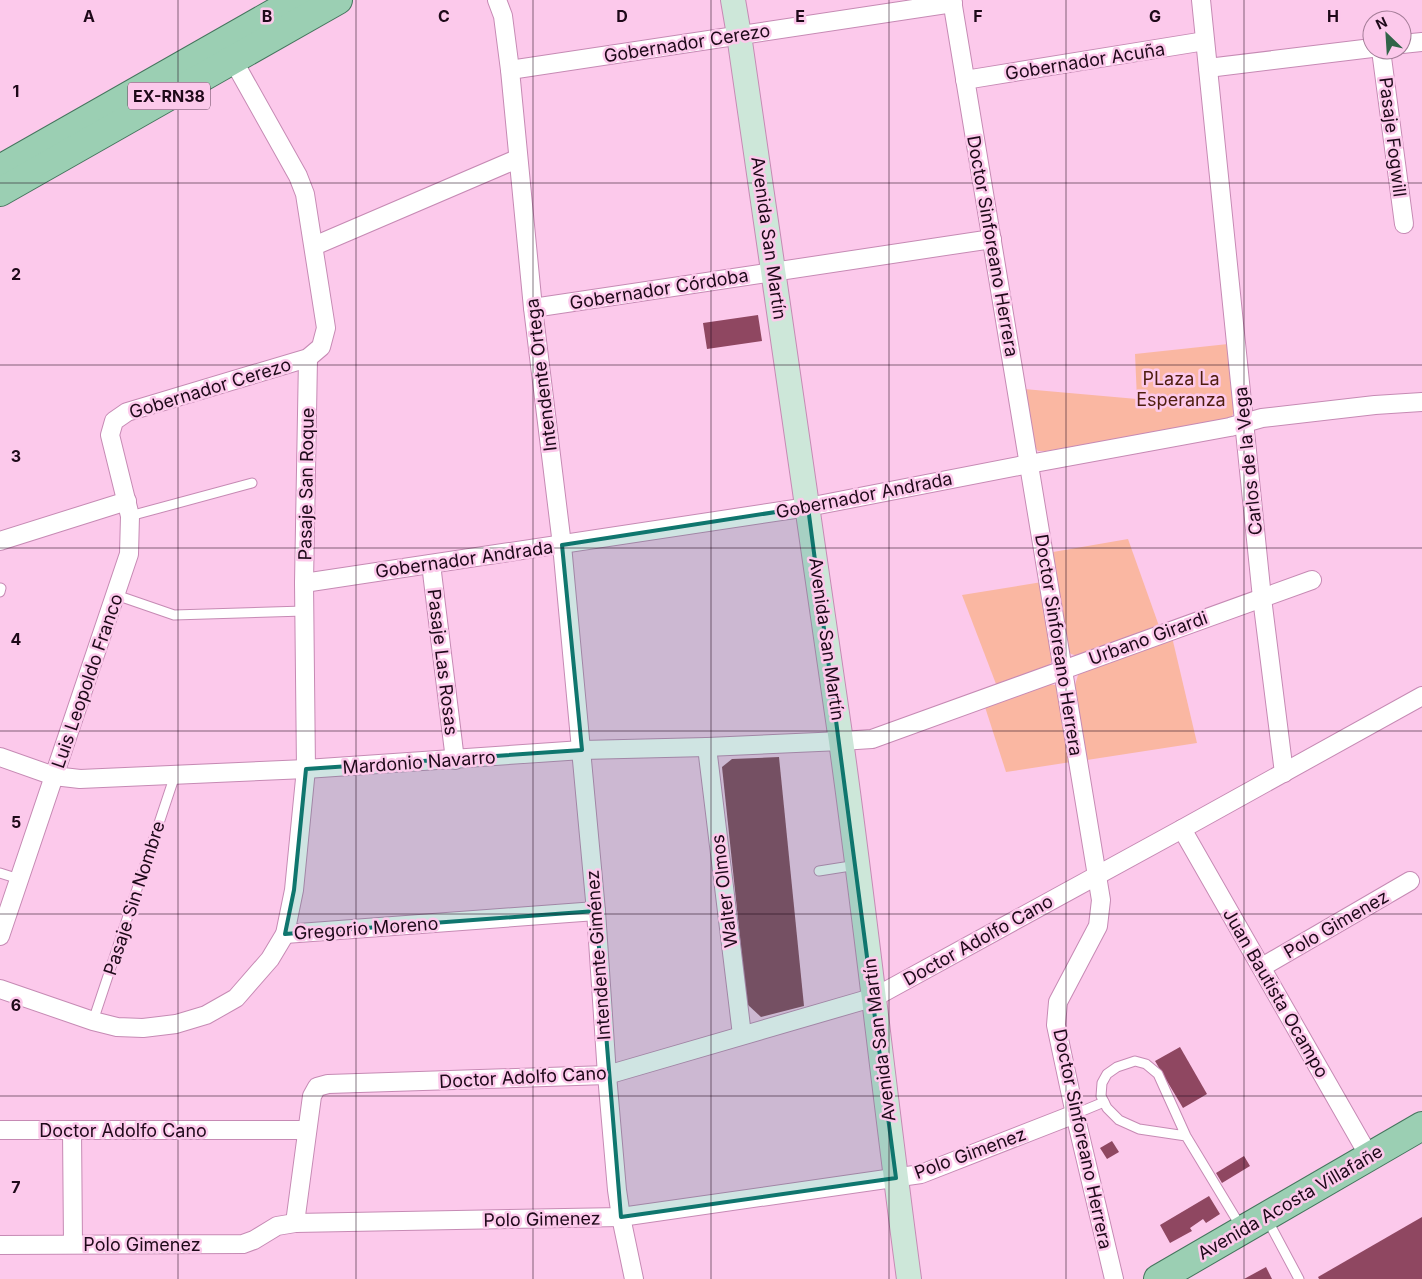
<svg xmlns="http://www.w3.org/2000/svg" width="1422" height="1279" viewBox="0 0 1422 1279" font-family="Inter,sans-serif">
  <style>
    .green { fill: #fab7a2 }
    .building { fill: #8f4761 }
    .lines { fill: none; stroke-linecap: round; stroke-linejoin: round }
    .service-casing { stroke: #c68ab4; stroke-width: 11 }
    .minor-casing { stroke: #c68ab4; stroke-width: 20 }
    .secondary-casing { stroke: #c68ab4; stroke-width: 26 }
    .primary-casing { stroke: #44755d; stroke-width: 30 }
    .service { stroke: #fff; stroke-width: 9 }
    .minor { stroke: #fff; stroke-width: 18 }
    .secondary { stroke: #cde7d9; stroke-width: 24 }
    .primary { stroke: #9bcfb3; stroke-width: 28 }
    .marked { fill: #0f766e; fill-opacity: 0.2; stroke: #0f766e; stroke-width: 4; stroke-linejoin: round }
    .grid { fill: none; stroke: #1e0919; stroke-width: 1; stroke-opacity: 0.55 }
    .labels { text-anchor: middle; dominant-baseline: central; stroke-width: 5; stroke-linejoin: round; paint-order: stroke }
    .shield { fill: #fcc9eb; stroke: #614358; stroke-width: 1 }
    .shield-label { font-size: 16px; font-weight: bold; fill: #1e0919 }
    .street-label { font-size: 18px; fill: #1e0919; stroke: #fcc9eb }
    .park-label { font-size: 18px; fill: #4e1d0d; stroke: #fcc9eb }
    .grid-label { font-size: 16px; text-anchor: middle; font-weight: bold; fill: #1e0919; stroke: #fcc9eb; stroke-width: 5; stroke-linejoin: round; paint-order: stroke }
  </style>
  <rect width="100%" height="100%" fill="#fcc9eb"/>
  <!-- green -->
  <g class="green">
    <path d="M1228,344L1235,410L1232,416L1226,420L1046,451H1038L1033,445L1024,389L1137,399L1135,354Z"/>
    <path d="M1128,539L1159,626L1078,656L1071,654L1066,649L1053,552Z"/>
    <path d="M1042,582L1053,655L1051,663L1046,667L996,684L962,595Z"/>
    <path d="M1172,637L1197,743L1087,760L1075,685L1078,675L1084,669Z"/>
    <path d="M1046,684L1056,685L1060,693L1071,762L1006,772L985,707Z"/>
  </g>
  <!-- building -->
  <g class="building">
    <path d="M758,315L762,341L707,349L703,323Z"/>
    <path d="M779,757L804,1006L761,1017L747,1004L722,767L732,759Z"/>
    <path d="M1180,1047L1207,1094L1183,1108L1155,1061Z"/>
    <path d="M1112,1141L1119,1152L1107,1159L1100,1148Z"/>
    <path d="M1244,1156L1250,1166L1222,1183L1216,1173Z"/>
    <path d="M1209,1196L1220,1214L1206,1223L1203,1219L1190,1228L1192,1231L1170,1243L1160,1225Z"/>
    <path d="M1422,1217V1279H1319L1318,1277Z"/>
    <path d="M1266,1267L1272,1279H1244Z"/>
  </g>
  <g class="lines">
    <defs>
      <g id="service">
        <path d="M130,516L252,483"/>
        <path d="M0,592L1,588"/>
        <path d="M116,595L174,615L304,611"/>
        <path d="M819,871L857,865"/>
        <path d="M0,873L19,879"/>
        <path d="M93,1021L175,775"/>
        <path d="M1075,1114L1104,1102"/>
        <path d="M1186,1136L1139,1129L1119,1120L1107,1108L1101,1096L1102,1083L1107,1074L1117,1067L1135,1061L1146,1064L1158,1074L1186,1136L1241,1227"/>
        <path d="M1267,1219L1299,1279"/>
      </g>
      <g id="minor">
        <path d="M497,0L503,16L510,70L533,308L562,545L596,911L607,1075L617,1190L621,1217L634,1279"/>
        <path d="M952,0L1101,900L1098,926L1058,1002L1056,1025L1075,1114L1114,1279"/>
        <path d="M1201,0L1262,598L1284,773"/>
        <path d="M1402,44L1422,42"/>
        <path d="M1381,50L1404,224"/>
        <path d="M1208,68L1372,48"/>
        <path d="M510,70L953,3"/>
        <path d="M965,80L1205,41"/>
        <path d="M314,246L517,159"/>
        <path d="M533,308L992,239"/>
        <path d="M0,541L127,501"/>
        <path d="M431,564L455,760"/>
        <path d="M304,583L808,507L1029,464L1230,427L1262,418L1375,405L1422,402"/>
        <path d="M707,747L742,1035"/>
        <path d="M0,757L54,776L80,779L306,769L582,750L707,747L841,741L872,739L1312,580"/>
        <path d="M1182,829L1369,1156"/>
        <path d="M285,934L596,911"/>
        <path d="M0,936L129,554L130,516L110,435L114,421L127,412L308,358L321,347L326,328L305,194L298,176L233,60"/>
        <path d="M1262,967L1410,881"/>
        <path d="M0,989L93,1021L117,1027L143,1028L176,1024L206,1015L236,998L270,959L285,934L294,890L306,769L304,583L308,358"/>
        <path d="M0,1130H307"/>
        <path d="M72,1130L73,1244"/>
        <path d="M295,1223L312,1096L317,1087L328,1084L607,1075L875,997L1182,829L1422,696"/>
        <path d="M0,1245L243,1244L254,1240L277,1226L295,1223L621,1217L921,1174L1075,1114"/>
      </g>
      <path id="secondary" d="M733,0L739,35C774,270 809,505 841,741C866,920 885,1100 909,1279"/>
      <g id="primary">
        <path d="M0,169L297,0"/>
        <path d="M0,192L338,0"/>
        <path d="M1158,1279L1422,1126"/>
      </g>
    </defs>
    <!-- service casing -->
    <use href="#service" class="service-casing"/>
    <!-- minor casing -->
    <use href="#minor" class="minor-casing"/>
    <!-- secondary casing -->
    <use href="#secondary" class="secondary-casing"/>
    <!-- primary casing -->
    <use href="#primary" class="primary-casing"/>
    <!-- service -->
    <use href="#service" class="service"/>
    <!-- minor -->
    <use href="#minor" class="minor"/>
    <!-- secondary -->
    <use href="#secondary" class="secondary"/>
    <!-- primary -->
    <use href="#primary" class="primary"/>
  </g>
  <!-- marked area -->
  <path class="marked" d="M808,507L896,1178L621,1217L596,911L285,934L294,890L306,769L582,750L562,545Z"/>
  <!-- grid -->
  <path class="grid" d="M178,0V1279M356,0V1279M533,0V1279M711,0V1279M889,0V1279M1066,0V1279M1244,0V1279M0,183H1422M0,365H1422M0,548H1422M0,731H1422M0,914H1422M0,1096H1422"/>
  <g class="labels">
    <!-- shield labels -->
    <rect class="shield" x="128" y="82.5" width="82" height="27" rx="4"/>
    <g class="shield-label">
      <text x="169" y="96">EX-RN38</text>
    </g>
    <!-- street labels -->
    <g class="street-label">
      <text transform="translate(687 43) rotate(-9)">Gobernador Cerezo</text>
      <text transform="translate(1085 61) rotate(-9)">Gobernador Acuña</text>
      <text transform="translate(1393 137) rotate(83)">Pasaje Fogwill</text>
      <text transform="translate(769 238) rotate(82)">Avenida San Martín</text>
      <text transform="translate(993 246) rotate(80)">Doctor Sinforeano Herrera</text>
      <text transform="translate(659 289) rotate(-9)">Gobernador Córdoba</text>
      <text transform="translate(541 375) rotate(-97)">Intendente Ortega</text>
      <text transform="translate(210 388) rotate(-17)">Gobernador Cerezo</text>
      <text transform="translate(1248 461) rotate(-96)">Carlos de la Vega</text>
      <text transform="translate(306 484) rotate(-89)">Pasaje San Roque</text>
      <text transform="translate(864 495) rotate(-11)">Gobernador Andrada</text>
      <text transform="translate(464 559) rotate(-8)">Gobernador Andrada</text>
      <text transform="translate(1148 638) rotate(-20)">Urbano Girardi</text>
      <text transform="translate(827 639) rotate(82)">Avenida San Martín</text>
      <text transform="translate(1059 645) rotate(81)">Doctor Sinforeano Herrera</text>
      <text transform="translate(443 662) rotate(83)">Pasaje Las Rosas</text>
      <text transform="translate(87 681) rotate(-71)">Luis Leopoldo Franco</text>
      <text transform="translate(419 762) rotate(-4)">Mardonio Navarro</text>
      <text transform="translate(724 891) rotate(-97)">Walter Olmos</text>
      <text transform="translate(134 898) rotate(-72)">Pasaje Sin Nombre</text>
      <text transform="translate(1336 924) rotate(-30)">Polo Gimenez</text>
      <text transform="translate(366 928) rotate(-4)">Gregorio Moreno</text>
      <text transform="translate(978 940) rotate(-29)">Doctor Adolfo Cano</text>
      <text transform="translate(598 955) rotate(-94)">Intendente Giménez</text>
      <text transform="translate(1276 993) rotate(60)">Juan Bautista Ocampo</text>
      <text transform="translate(879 1040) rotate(-97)">Avenida San Martín</text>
      <text transform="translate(523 1077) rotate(-3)">Doctor Adolfo Cano</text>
      <text x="123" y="1130">Doctor Adolfo Cano</text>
      <text transform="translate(1083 1139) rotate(78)">Doctor Sinforeano Herrera</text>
      <text transform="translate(970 1153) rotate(-20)">Polo Gimenez</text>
      <text transform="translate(1290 1202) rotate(-30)">Avenida Acosta Villafañe</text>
      <text transform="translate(542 1219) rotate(-1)">Polo Gimenez</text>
      <text x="142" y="1244">Polo Gimenez</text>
    </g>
    <!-- park labels -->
    <g class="park-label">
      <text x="1181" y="378">PLaza La<tspan x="1181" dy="21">Esperanza</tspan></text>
    </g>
  </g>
  <g class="grid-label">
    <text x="89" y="22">A</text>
    <text x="267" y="22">B</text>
    <text x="444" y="22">C</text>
    <text x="622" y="22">D</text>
    <text x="800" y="22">E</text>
    <text x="978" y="22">F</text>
    <text x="1155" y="22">G</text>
    <text x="1333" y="22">H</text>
    <text x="16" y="97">1</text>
    <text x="16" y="280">2</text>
    <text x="16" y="462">3</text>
    <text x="16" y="645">4</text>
    <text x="16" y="828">5</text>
    <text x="16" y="1011">6</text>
    <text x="16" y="1193">7</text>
  </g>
  <!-- north arrow -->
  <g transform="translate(1387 35) rotate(335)"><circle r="24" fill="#fcc9eb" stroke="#a37c97"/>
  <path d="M0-4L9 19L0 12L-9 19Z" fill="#306448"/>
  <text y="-8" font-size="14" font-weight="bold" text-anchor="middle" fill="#1e0919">N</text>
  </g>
</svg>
